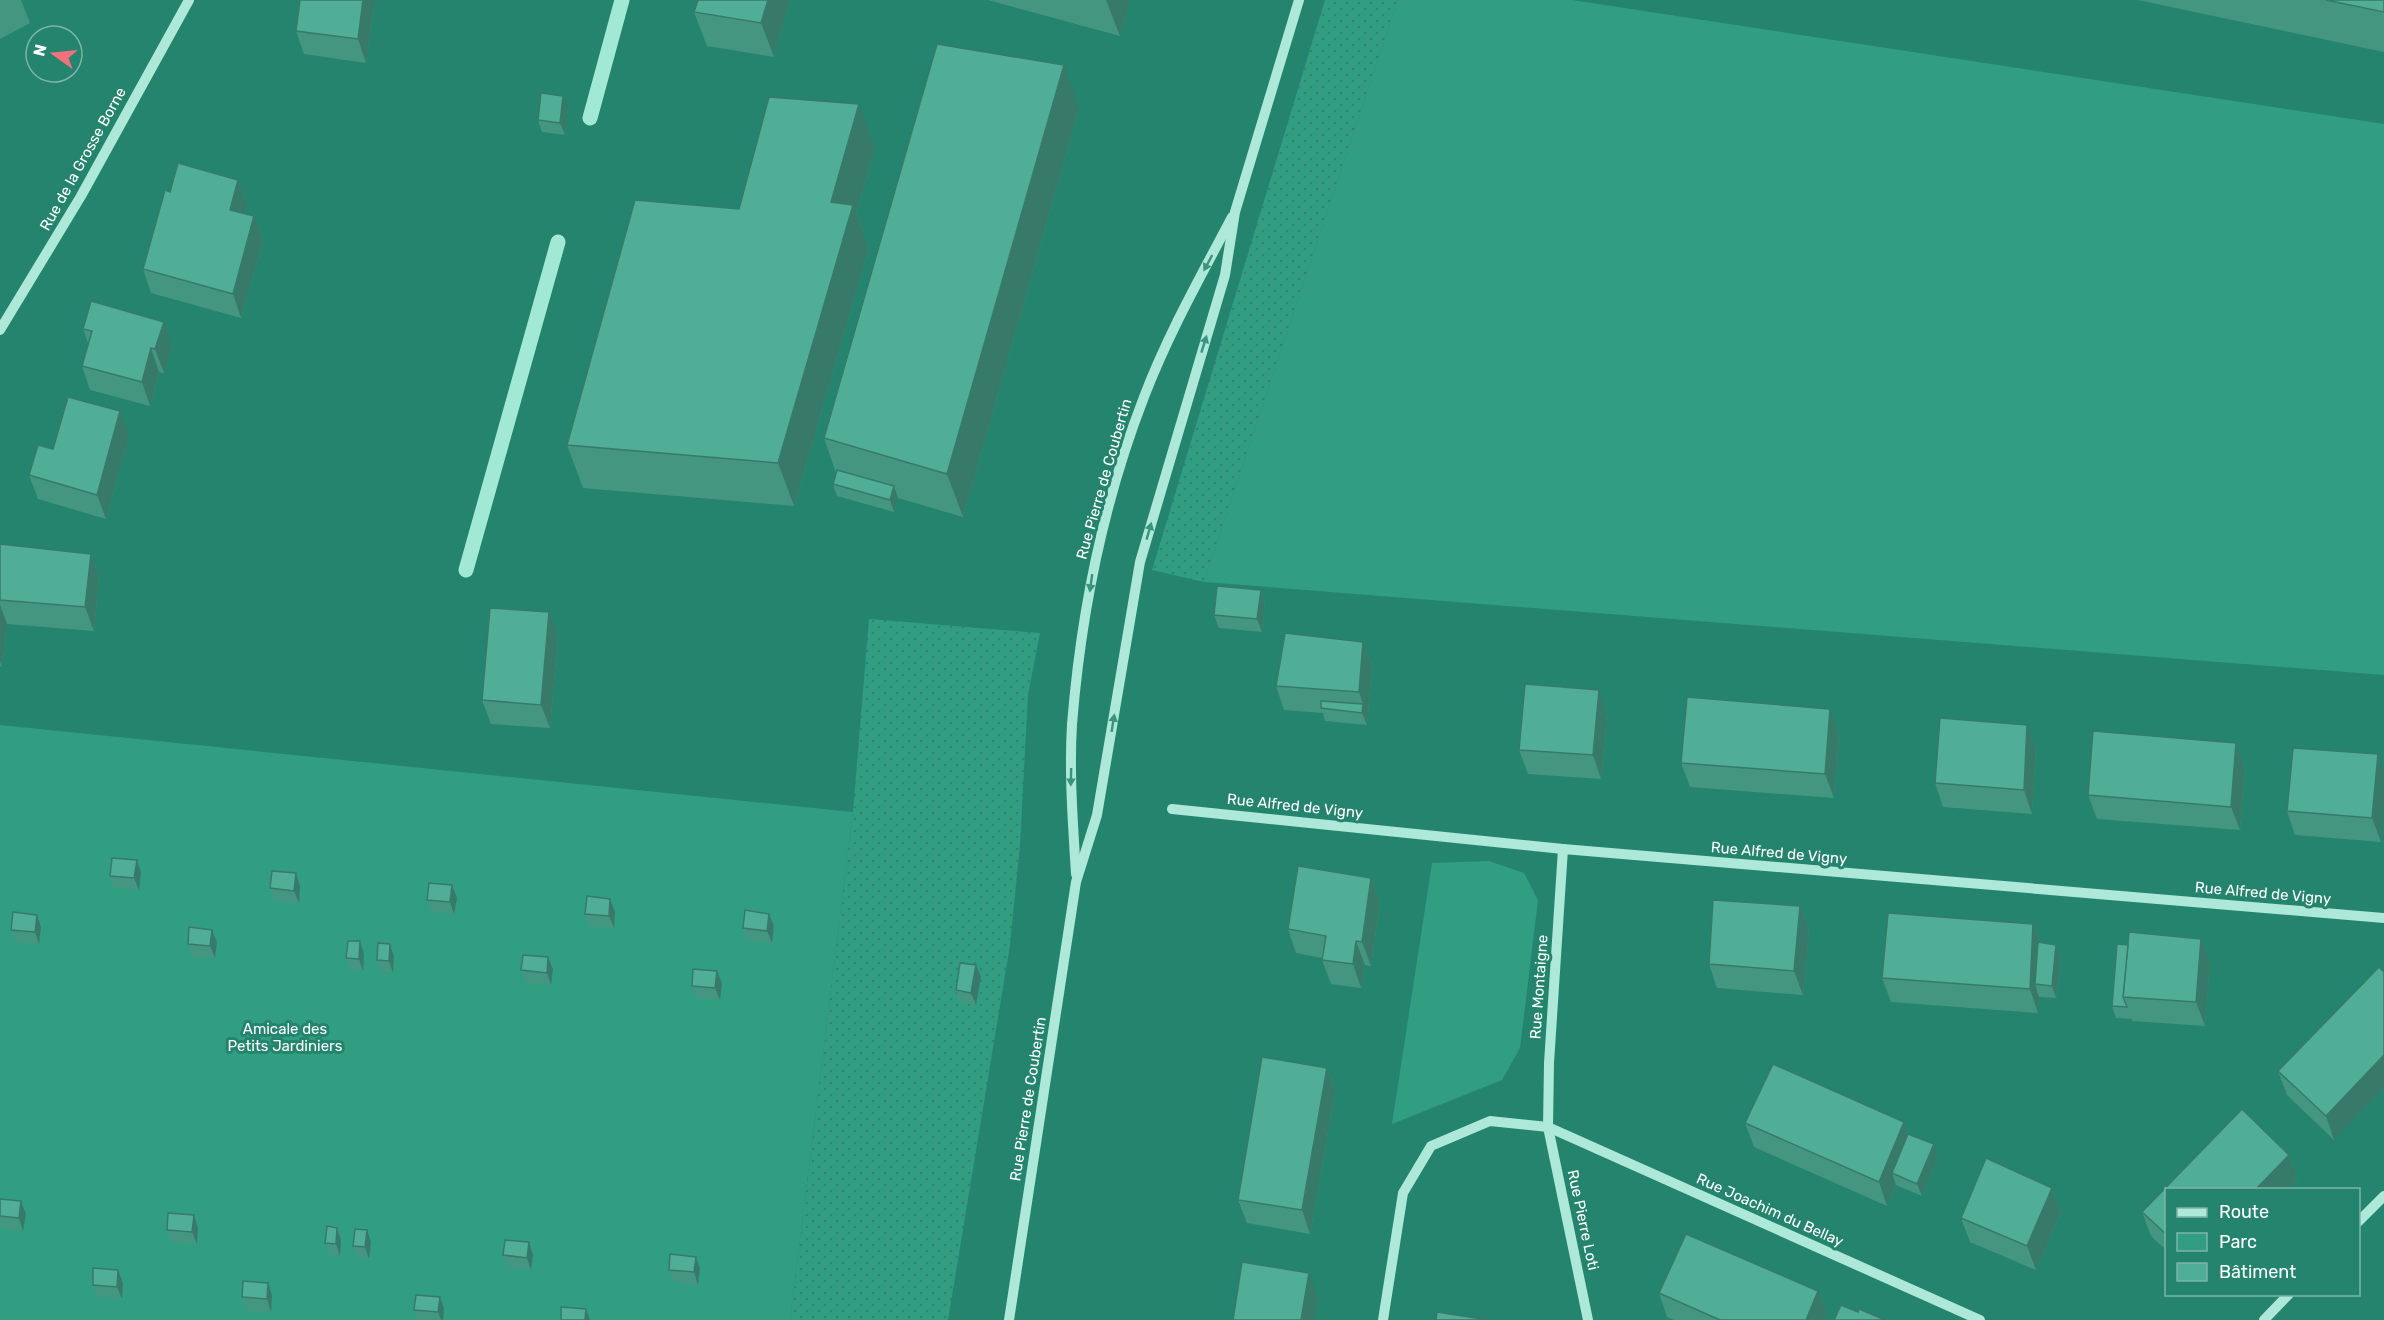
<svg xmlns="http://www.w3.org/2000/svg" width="2384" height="1320" viewBox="0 0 2384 1320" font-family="Rubik,sans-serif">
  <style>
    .grass { fill: url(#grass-dots) }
    .green { fill: #319e82 }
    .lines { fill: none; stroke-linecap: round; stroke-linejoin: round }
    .stream { stroke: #a2e9d5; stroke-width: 15 }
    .minor { stroke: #ade8d9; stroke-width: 10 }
    .wall { fill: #459681 }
    .shaded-wall { fill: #387a69 }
    .building { fill: #50ae96; stroke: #387a69; stroke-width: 1.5 }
    .oneway { fill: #39937d }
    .labels { text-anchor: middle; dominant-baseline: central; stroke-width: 6; stroke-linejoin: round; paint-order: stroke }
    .street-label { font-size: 15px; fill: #fff; stroke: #24846d }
    .park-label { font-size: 15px; fill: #fdfffe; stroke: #24846d }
  </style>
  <defs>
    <pattern id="grass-dots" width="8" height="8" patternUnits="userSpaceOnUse" patternTransform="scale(1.5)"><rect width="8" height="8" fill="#319e82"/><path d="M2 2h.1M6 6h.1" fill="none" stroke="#3a816f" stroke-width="1.8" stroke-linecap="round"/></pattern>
  </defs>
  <rect width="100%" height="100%" fill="#24846d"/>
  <!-- grass -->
  <g class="grass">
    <path d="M1325,0H1398L1204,582L1152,570Z"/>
    <path d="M869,619L1040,633L1028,695L1020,845L1010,945L948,1320H790L853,812Z"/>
  </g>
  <!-- green -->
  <g class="green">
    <path d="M1398,0H1572L2384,124V675L1204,582Z"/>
    <path d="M0,725L853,812L790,1320H0Z"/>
    <path d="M1489,861L1524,873L1538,900L1520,1048L1502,1080L1392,1124L1432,863Z"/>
  </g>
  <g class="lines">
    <!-- stream -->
    <g class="stream">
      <path d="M590,118L622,0"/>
      <path d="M466,570L558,242"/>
    </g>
    <!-- minor -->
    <g class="minor">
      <path d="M0,330L81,196L189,0"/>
      <path d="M1172,809L1563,849L2384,918"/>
      <path d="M1563,849L1549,1063L1548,1127L1588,1320"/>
      <path d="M1076,874C1073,824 1069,774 1072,724C1081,613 1104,500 1144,397C1168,334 1201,276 1232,217"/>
      <path d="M2358,1222L2384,1196"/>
      <path d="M1009,1320L1076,882L1097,815L1140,562L1225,275L1235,212L1299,0"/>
      <path d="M1383,1320L1403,1193L1431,1146L1490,1121L1548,1127L1980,1320"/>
      <path d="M2264,1320L2289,1294"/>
    </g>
  </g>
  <!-- wall -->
  <g class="wall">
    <path d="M0,0H21L30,23L0,39Z"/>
    <path d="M375,0L366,63L304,54L296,31Z"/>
    <path d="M698,0H790L774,57L707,46L694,12Z"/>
    <path d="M988,0H1130L1120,36Z"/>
    <path d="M2138,0H2384V52Z"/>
    <path d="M568,108L565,135L542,132L538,120Z"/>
    <path d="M1079,108L963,517L898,498L894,512L837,496L833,484L836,473L824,438Z"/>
    <path d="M875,147L856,213L869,248L794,506L583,488L567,445L739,209Z"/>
    <path d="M238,180L247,204L244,214L254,216L263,240L241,318L151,293L143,269L170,192Z"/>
    <path d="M83,329L172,346L164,373L159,372L150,406L90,390L82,366L88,343Z"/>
    <path d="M129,435L106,519L38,499L29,475L53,449Z"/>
    <path d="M0,544L91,554L99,578L94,631L7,624L2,667L0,666Z"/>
    <path d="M1261,590L1265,603L1262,632L1219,628L1214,615Z"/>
    <path d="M558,636L550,728L491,724L482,700Z"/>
    <path d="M1363,642L1372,666L1367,725L1325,721L1323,713L1284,710L1276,686Z"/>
    <path d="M1607,714L1601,779L1528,774L1519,750Z"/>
    <path d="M2027,725L2036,749L2032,814L1943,807L1935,783Z"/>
    <path d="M1839,733L1834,798L1690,787L1681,763Z"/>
    <path d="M2236,743L2245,767L2240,830L2097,819L2088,795Z"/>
    <path d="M2378,754L2381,842L2295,835L2287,811Z"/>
    <path d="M141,872L139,890L114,888L110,876Z"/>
    <path d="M1371,878L1380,902L1371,966L1365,965L1361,988L1331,984L1322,960V958L1296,953L1288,929Z"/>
    <path d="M452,885L457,898L454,914L431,912L427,900Z"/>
    <path d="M300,886L299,903L274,901L270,888Z"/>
    <path d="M610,899L615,912L614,928L589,926L585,914Z"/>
    <path d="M1800,906L1809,930L1803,995L1717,988L1709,964Z"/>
    <path d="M769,914L774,926L772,943L747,940L743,928Z"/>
    <path d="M2033,924L2040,943L2056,945L2061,957L2056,998L2039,997L2038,1013L1891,1002L1882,978Z"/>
    <path d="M41,927L39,944L16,942L11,930Z"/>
    <path d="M217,942L215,958L192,956L188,944Z"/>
    <path d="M390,944L394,957L393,973L381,972L377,960Z"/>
    <path d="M2117,944L2210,963L2205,1026L2132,1021V1019L2116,1018L2112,1006Z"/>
    <path d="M364,954L363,971L351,970L346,958Z"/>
    <path d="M976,965L981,977L976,1005L961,1003L956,990Z"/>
    <path d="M2379,967L2334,1140L2287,1095L2278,1071Z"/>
    <path d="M553,969L551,985L526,982L521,970Z"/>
    <path d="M717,971L722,983L720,1000L696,998L692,986Z"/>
    <path d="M1327,1068L1335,1092L1310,1234L1247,1223L1238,1200Z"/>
    <path d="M2242,1109L2289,1155L2297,1179L2287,1190H2166V1250L2151,1236L2142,1212Z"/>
    <path d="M1904,1122L1908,1134L1938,1156L1922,1196L1896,1185L1887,1206L1754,1147L1745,1123Z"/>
    <path d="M2052,1188L2061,1212L2036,1270L1970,1242L1961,1218Z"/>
    <path d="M0,1199L21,1201L26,1214L23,1231L0,1228Z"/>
    <path d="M198,1228L197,1244L171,1243L167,1230Z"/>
    <path d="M337,1228L341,1240L340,1256L330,1255L325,1243Z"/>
    <path d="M367,1230L371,1242L369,1259L358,1258L353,1246Z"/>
    <path d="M503,1255H533L531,1270L508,1268Z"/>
    <path d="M700,1269L698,1285L673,1282L669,1270Z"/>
    <path d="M123,1283L122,1299L97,1297L93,1285Z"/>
    <path d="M268,1283L272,1295L271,1312L247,1310L242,1297Z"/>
    <path d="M1659,1293L1827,1315L1825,1320H1674L1667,1317Z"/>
    <path d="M440,1297L444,1309L443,1320H418L414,1310Z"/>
  </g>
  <!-- shaded-wall -->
  <g class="shaded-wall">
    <path d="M363,0H375L366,63L358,39Z"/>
    <path d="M768,0H790L774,57L761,23Z"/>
    <path d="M1106,0H1130L1120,36Z"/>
    <path d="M1064,65L1079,108L963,517L947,474Z"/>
    <path d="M563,96L568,108L565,135L560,123Z"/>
    <path d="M859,104L875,147L856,213L869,248L794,506L778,463L831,202Z"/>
    <path d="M238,180L247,204L239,234L230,210Z"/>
    <path d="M254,216L263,240L241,318L233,294Z"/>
    <path d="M164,322L172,346L164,373L155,349Z"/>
    <path d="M151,348L159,372L150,406L142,382Z"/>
    <path d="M120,411L129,435L106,519L97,495Z"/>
    <path d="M894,486L898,498L894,512L890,500Z"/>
    <path d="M91,554L99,578L94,631L85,607Z"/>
    <path d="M1261,590L1265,603L1262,632L1257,619Z"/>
    <path d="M0,605L7,624L2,667L0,661Z"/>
    <path d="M549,612L558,636L550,728L541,705Z"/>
    <path d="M1363,642L1372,666L1367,725L1362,713L1363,704L1359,692Z"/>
    <path d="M1599,690L1607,714L1601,779L1593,755Z"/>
    <path d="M1830,709L1839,733L1834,798L1825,774Z"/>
    <path d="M2027,725L2036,749L2032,814L2024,790Z"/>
    <path d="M2236,743L2245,767L2240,830L2231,807Z"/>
    <path d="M2378,754L2384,772V804L2381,842L2372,818Z"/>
    <path d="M137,860L141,872L139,890L134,878Z"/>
    <path d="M296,873L300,886L299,903L294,891Z"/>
    <path d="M1371,878L1380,902L1371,966L1362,942Z"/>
    <path d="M452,885L457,898L454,914L450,902Z"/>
    <path d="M610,899L615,912L614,928L609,916Z"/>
    <path d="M1800,906L1809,930L1803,995L1794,971Z"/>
    <path d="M769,914L774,926L772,943L767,931Z"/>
    <path d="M37,915L41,927L39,944L35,932Z"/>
    <path d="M2033,924L2042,948L2035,984L2039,997L2038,1013L2030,989Z"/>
    <path d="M212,930L217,942L215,958L210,946Z"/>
    <path d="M2201,939L2210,963L2205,1026L2196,1002Z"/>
    <path d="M360,941L364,954L363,971L359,959Z"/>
    <path d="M1356,941L1365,965L1361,988L1353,964Z"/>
    <path d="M390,944L394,957L393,973L389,961Z"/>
    <path d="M2056,945L2061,957L2056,998L2052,986Z"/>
    <path d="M548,957L553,969L551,985L547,973Z"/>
    <path d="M976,965L981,977L976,1005L971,993Z"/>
    <path d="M717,971L722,983L720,1000L715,988Z"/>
    <path d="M2384,1055V1088L2334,1140L2326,1116Z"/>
    <path d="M1327,1068L1335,1092L1310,1234L1302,1210Z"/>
    <path d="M1904,1122L1912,1146L1892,1173L1896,1185L1887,1206L1879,1182Z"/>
    <path d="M1934,1144L1938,1156L1922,1196L1917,1184Z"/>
    <path d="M2289,1155L2297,1179L2287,1190H2255Z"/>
    <path d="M2052,1188L2061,1212L2036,1270L2027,1246Z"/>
    <path d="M21,1201L26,1214L23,1231L19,1218Z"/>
    <path d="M194,1215L198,1228L197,1244L192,1232Z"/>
    <path d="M337,1228L341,1240L340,1256L336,1244Z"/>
    <path d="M367,1230L371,1242L369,1259L365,1247Z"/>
    <path d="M529,1242L533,1255L531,1270L527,1258Z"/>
    <path d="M696,1257L700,1269L698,1285L694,1272Z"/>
    <path d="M118,1270L123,1283L122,1299L117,1287Z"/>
    <path d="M1309,1273L1318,1297L1314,1320H1301Z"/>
    <path d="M268,1283L272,1295L271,1312L267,1299Z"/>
    <path d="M1818,1291L1827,1315L1825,1320H1806Z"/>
    <path d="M440,1297L444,1309L443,1320H441L438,1312Z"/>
    <path d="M586,1309L590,1320H585Z"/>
  </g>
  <!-- building -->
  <g class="building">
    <path d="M300,0H363L358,39L296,31Z"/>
    <path d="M698,0H768L761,23L694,12Z"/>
    <path d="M2326,0H2384V12Z"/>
    <path d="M937,44L1064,65L947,474L824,438Z"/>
    <path d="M541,93L563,96L560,123L538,120Z"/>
    <path d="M769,97L859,104L831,202L853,205L778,463L567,445L635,200L739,209Z"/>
    <path d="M178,163L238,180L230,210L254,216L233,294L143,269L165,190L170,192Z"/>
    <path d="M91,301L164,322L155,349L151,348L142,382L82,366L92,331L83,329Z"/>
    <path d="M68,397L120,411L97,495L29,475L38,445L53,449Z"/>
    <path d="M837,470L894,486L890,500L833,484Z"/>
    <path d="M0,544L91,554L85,607L0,600Z"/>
    <path d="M1217,586L1261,590L1257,619L1214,615Z"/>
    <path d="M490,608L549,612L541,705L482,700Z"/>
    <path d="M1285,633L1363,642L1359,692L1276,686Z"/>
    <path d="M1525,684L1599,690L1593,755L1519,750Z"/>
    <path d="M1687,697L1830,709L1825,774L1681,763Z"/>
    <path d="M1321,701L1363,704L1362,713L1321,708Z"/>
    <path d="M1940,718L2027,725L2024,790L1935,783Z"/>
    <path d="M2093,731L2236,743L2231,807L2088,795Z"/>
    <path d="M2293,748L2378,754L2372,818L2287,811Z"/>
    <path d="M112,858L137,860L134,878L110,876Z"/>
    <path d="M1298,866L1371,878L1362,942L1356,941L1353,964L1322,960L1326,936L1288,929Z"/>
    <path d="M272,871L296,873L294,891L270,888Z"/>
    <path d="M429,883L452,885L450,902L427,900Z"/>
    <path d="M587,896L610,899L609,916L585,914Z"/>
    <path d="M1713,900L1800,906L1794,971L1709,964Z"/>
    <path d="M745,910L769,914L767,931L743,928Z"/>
    <path d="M13,912L37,915L35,932L11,930Z"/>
    <path d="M1888,913L2033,924L2030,989L1882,978Z"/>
    <path d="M189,927L212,930L210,946L188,944Z"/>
    <path d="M2129,932L2201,939L2196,1002L2123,997Z"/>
    <path d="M348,941H360L359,959L346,958Z"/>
    <path d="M2038,942L2056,945L2052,986L2035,984Z"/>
    <path d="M378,943L390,944L389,961L377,960Z"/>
    <path d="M2117,944L2128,945L2123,997L2127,1007L2112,1006Z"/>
    <path d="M523,955L548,957L547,973L521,970Z"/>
    <path d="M960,963L976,965L971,993L956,990Z"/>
    <path d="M2379,967L2384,972V1055L2326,1116L2278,1071Z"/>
    <path d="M693,969L717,971L715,988L692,986Z"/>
    <path d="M1262,1057L1327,1068L1302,1210L1238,1200Z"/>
    <path d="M1773,1064L1904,1122L1879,1182L1745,1123Z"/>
    <path d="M2242,1109L2289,1155L2255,1190H2166V1234L2142,1212Z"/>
    <path d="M1908,1134L1934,1144L1917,1184L1892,1173Z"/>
    <path d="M1986,1158L2052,1188L2027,1246L1961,1218Z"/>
    <path d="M0,1199L21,1201L19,1218L0,1216Z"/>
    <path d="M168,1213L194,1215L192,1232L167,1230Z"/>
    <path d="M327,1226L337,1228L336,1244L325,1243Z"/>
    <path d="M355,1229L367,1230L365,1247L353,1246Z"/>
    <path d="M1686,1234L1818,1291L1806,1320H1720L1659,1293Z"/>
    <path d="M505,1240L529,1242L527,1258L503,1255Z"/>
    <path d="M670,1254L696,1257L694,1272L669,1270Z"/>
    <path d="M1242,1262L1309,1273L1301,1320H1233Z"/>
    <path d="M93,1268L118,1270L117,1287L93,1285Z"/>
    <path d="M243,1281L268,1283L267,1299L242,1297Z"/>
    <path d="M416,1295L440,1297L438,1312L414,1310Z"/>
    <path d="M1841,1305L1858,1312L1859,1309L1885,1320H1834Z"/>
    <path d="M561,1307L586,1309L585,1320H561Z"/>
    <path d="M1437,1312L1488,1320H1436Z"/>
  </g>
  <!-- one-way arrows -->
  <defs><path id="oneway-solid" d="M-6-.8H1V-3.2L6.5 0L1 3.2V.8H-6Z" transform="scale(1.5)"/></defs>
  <g class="oneway">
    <use href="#oneway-solid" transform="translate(1208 263) rotate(118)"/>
    <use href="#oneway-solid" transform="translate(1204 344) rotate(-73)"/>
    <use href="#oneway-solid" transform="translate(1149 531) rotate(-74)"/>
    <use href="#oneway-solid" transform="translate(1091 583) rotate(98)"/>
    <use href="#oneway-solid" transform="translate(1113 723) rotate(-81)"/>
    <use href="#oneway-solid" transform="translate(1071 777) rotate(91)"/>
  </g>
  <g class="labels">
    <!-- street labels -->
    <g class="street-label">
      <text transform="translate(83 159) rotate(-61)">Rue de la Grosse Borne</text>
      <text transform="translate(1104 479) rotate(-74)">Rue Pierre de Coubertin</text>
      <text transform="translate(1295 806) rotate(6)">Rue Alfred de Vigny</text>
      <text transform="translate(1779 853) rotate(5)">Rue Alfred de Vigny</text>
      <text transform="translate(2263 893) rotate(5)">Rue Alfred de Vigny</text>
      <text transform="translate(1539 987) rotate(-86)">Rue Montaigne</text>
      <text transform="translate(1028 1099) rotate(-81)">Rue Pierre de Coubertin</text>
      <text transform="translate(1770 1210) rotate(24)">Rue Joachim du Bellay</text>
      <text transform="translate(1583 1220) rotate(78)">Rue Pierre Loti</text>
    </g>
    <!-- park labels -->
    <g class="park-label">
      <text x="285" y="1029">Amicale des<tspan x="285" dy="17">Petits Jardiniers</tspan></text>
    </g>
  </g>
  <!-- legend -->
  <rect x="2165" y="1188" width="195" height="108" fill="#24846d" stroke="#7cb5a7" stroke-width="1.5"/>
  <rect x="2177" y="1208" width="30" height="9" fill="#ade8d9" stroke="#7cb5a7" stroke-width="1.5"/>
  <text x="2219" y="1218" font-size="18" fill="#ffffff">Route</text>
  <rect x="2177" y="1233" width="30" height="18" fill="#319e82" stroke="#7cb5a7" stroke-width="1.5"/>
  <text x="2219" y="1248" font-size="18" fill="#ffffff">Parc</text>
  <rect x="2177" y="1263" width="30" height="18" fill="#50ae96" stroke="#7cb5a7" stroke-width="1.5"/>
  <text x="2219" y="1278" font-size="18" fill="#ffffff">Bâtiment</text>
  <!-- north arrow -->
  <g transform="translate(54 54) rotate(285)"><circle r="28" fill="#24846d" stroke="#7cb5a7" stroke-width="1.5"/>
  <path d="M0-4.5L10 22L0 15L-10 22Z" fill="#f2717d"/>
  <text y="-9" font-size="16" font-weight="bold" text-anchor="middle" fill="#ffffff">N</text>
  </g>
</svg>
